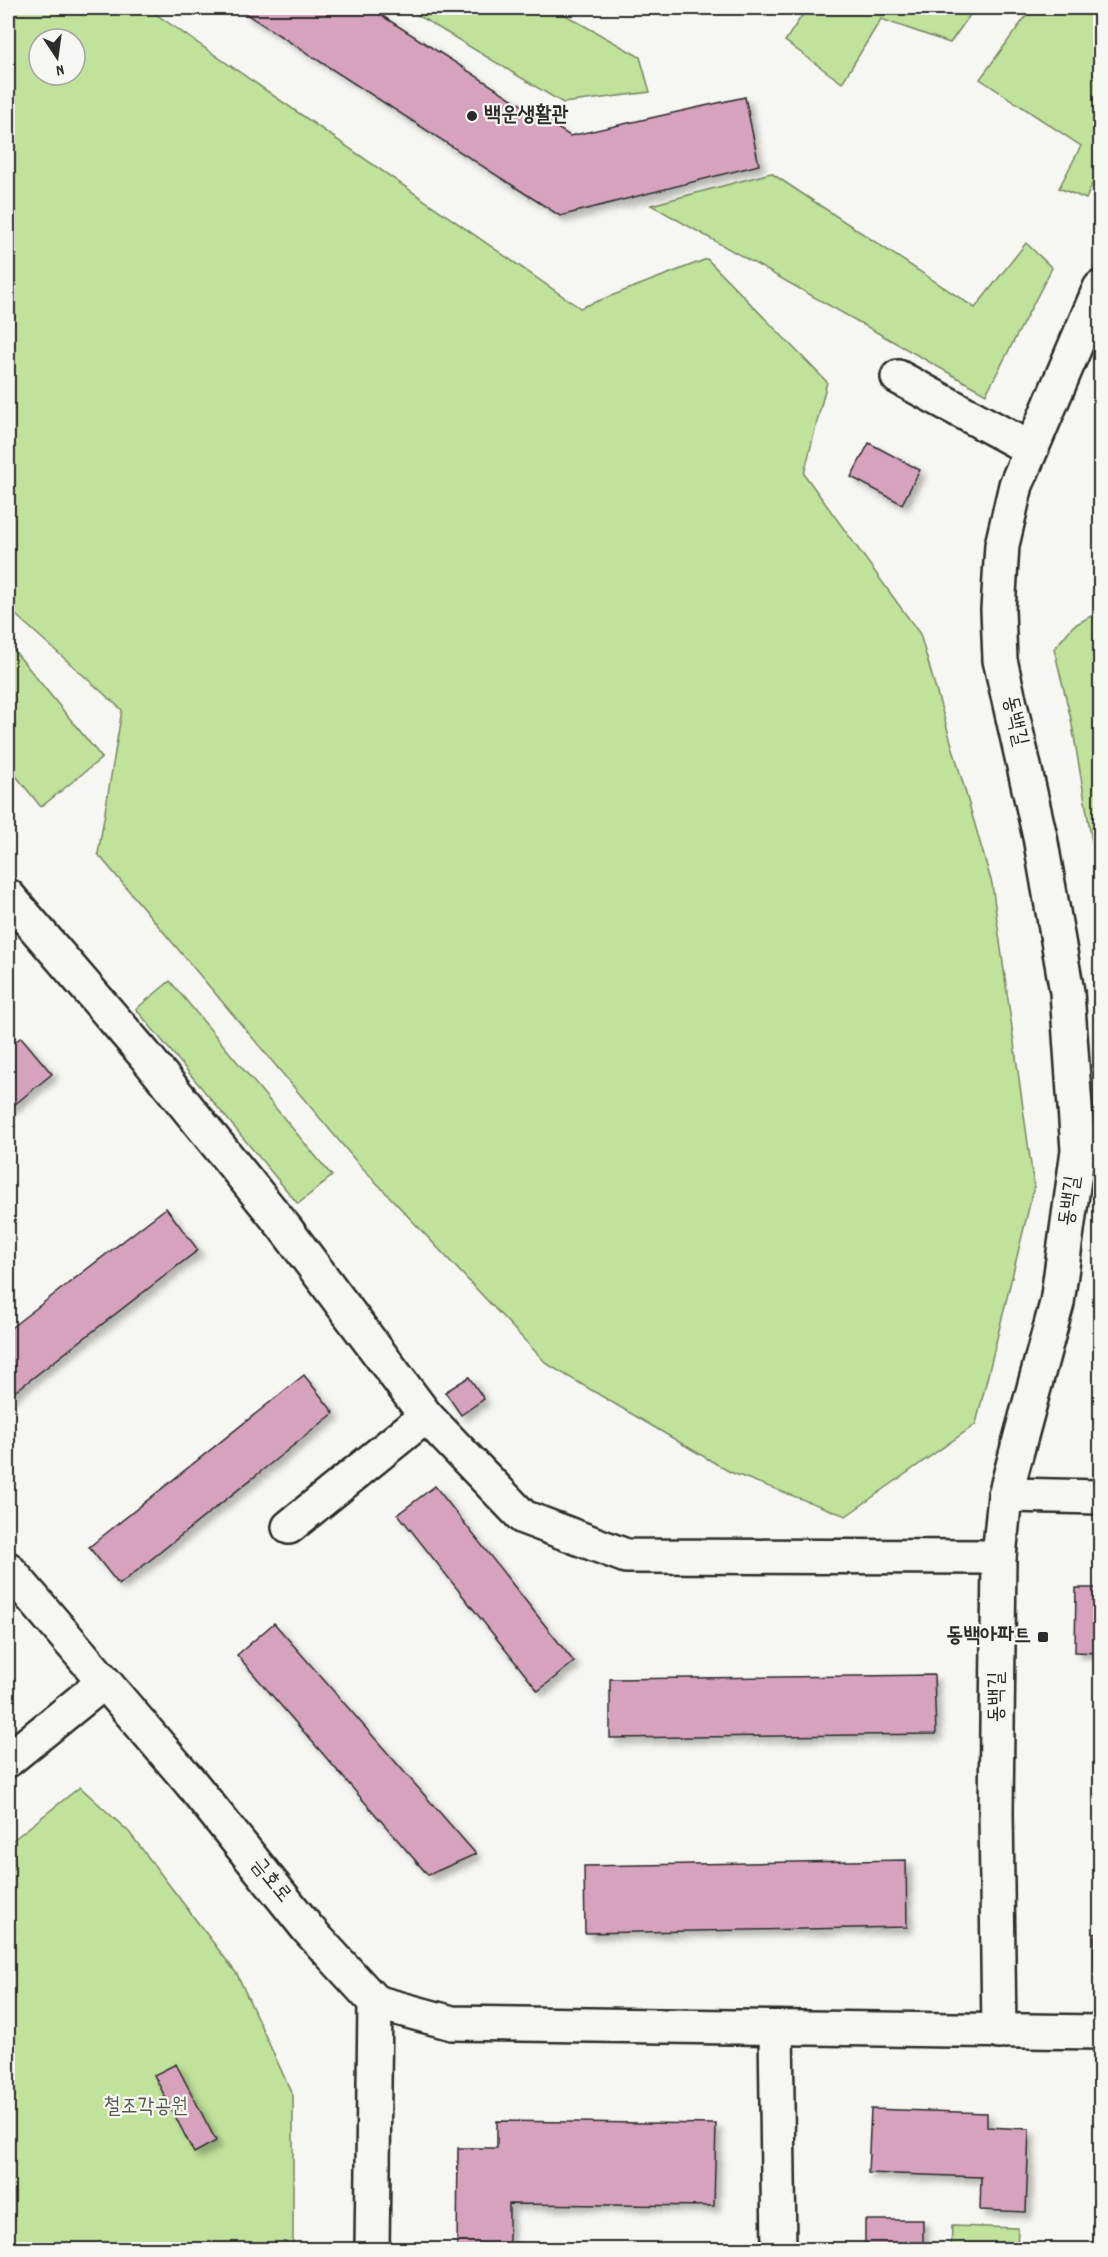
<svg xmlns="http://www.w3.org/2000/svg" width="1108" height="2257" viewBox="0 0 1108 2257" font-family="Dekko,'Poor Story',sans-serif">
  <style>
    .green { fill: #c0e29b; stroke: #768663; stroke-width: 1.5; fill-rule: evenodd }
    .building { fill: #d6a2bc; stroke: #2b2b2b; stroke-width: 1.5; filter: url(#shadow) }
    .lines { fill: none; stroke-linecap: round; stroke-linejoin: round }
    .minor-casing { stroke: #2b2b2b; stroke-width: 38 }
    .minor { stroke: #f6f6f2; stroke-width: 33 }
    .poi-dot { fill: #2b2b2b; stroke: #f6f6f2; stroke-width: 2 }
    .labels { text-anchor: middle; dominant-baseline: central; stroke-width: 4.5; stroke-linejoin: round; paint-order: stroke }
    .poi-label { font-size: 21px; font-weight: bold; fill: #2b2b2b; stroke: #f6f6f2; text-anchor: start }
    .street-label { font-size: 21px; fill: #2b2b2b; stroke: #f6f6f2 }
    .park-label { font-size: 21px; fill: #505947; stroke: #f6f6f2 }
  </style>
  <defs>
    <filter id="shadow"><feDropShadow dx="5.5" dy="5.5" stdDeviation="3" flood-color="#0004"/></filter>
  </defs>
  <rect width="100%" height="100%" fill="#f6f6f2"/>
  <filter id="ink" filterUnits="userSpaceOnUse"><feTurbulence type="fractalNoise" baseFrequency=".0167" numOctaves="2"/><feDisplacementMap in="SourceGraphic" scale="12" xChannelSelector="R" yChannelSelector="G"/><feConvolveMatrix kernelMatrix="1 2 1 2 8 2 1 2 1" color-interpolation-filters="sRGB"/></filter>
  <g filter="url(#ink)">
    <!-- green -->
    <g class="green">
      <path d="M8,8H147L580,308L707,259L827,382L804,474L920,634L992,884L1034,1187L976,1424L846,1516L730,1472L547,1364L356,1161L98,854L122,710L8,608ZM39,39H75V75H39Z"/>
      <path d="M418,8H553L640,57L650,92L563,103L414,13Z"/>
      <path d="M807,8H975L950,43L881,19L842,83L785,41Z"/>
      <path d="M1032,8H1100V165L1086,199L1059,188L1081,146L980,79Z"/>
      <path d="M771,173L975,308L1026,243L1052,268L986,394L651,205Z"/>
      <path d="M1100,611V889L1071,719L1054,649L1073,626Z"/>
      <path d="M8,643L102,758L41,807L8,766Z"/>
      <path d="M170,981L332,1176L298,1204L136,1009Z"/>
      <path d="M80,1787L129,1832L237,1974L293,2096V2249L8,2250V1844Z"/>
      <path d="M952,2226L1018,2228L1017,2249H951Z"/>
    </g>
    <!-- building -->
    <g class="building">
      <path d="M245,8H370L570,136L745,97L759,165L560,216L243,12Z"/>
      <path d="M869,443L920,470L902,504L851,477Z"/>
      <path d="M21,1037L52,1074L8,1110V1048Z"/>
      <path d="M166,1208L198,1250L8,1397V1330Z"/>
      <path d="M304,1375L334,1413L119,1585L89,1547Z"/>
      <path d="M469,1377L484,1399L461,1415L445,1392Z"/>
      <path d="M435,1486L574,1662L538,1691L398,1514Z"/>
      <path d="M1076,1588H1100V1653L1075,1652Z"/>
      <path d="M274,1623L476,1854L428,1875L237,1655Z"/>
      <path d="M934,1675L936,1734L610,1738V1679Z"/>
      <path d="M906,1860L907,1927L585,1933L584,1866Z"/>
      <path d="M1100,1933V1995H1095L1094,1934Z"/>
      <path d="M176,2064L216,2141L194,2153L154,2075Z"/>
      <path d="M871,2109L987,2113V2127L1029,2129L1026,2212L980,2210L981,2177L868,2173Z"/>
      <path d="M497,2121L716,2124L714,2206L509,2204V2250H457L458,2148H497Z"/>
      <rect x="865" y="2220" width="58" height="30"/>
    </g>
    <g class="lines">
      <defs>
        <g id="minor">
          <path d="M898,377L1031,449"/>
          <path d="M8,896L144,1054L285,1228L426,1416"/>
          <path d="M1005,1495L1100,1497"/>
          <path d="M289,1527L426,1416L523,1517L626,1556L999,1557"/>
          <path d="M8,1569L191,1783L308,1929L375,2002L372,2250"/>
          <path d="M8,1760L104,1682"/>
          <path d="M375,2002L452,2023L1100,2032"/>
          <path d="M776,2028L779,2250"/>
          <path d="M999,2032L996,1812L999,1557L1005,1495L1057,1303L1078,1150L1067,992L1040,837L1000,660L998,610L1002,545L1016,485L1100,288"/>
        </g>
      </defs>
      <!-- minor casing -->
      <use href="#minor" class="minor-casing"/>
      <!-- minor -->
      <use href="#minor" class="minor"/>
    </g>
  </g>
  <!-- markers -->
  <g class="poi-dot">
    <circle cx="472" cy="116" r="6"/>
    <rect x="1037" y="1631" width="12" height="12" rx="3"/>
  </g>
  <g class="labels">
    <!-- poi labels -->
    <g class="poi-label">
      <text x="484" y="116">백운생활관</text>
      <text x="1031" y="1637" text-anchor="end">동백아파트</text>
    </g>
    <!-- street labels -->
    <g class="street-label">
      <text transform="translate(1014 721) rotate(77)">동백길</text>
      <text transform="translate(1071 1201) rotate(-82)">동백길</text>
      <text transform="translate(998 1697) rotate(-90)">동백길</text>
      <text transform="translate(270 1881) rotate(51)">금호로</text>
    </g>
    <!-- park labels -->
    <g class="park-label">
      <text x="146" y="2108">철조각공원</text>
    </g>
  </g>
  <!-- margin -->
  <rect width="1108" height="2257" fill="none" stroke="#f6f6f2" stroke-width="30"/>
  <rect x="15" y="15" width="1078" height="2227" fill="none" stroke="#2b2b2b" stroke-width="2" filter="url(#ink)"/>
  <!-- north arrow -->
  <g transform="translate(57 57) rotate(167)"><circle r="28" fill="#f6f6f2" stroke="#a5a5a2" stroke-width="1.5"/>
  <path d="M0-4.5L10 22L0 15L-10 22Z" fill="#2b2b2b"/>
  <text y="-9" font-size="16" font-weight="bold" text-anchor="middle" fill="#2b2b2b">N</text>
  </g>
</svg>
